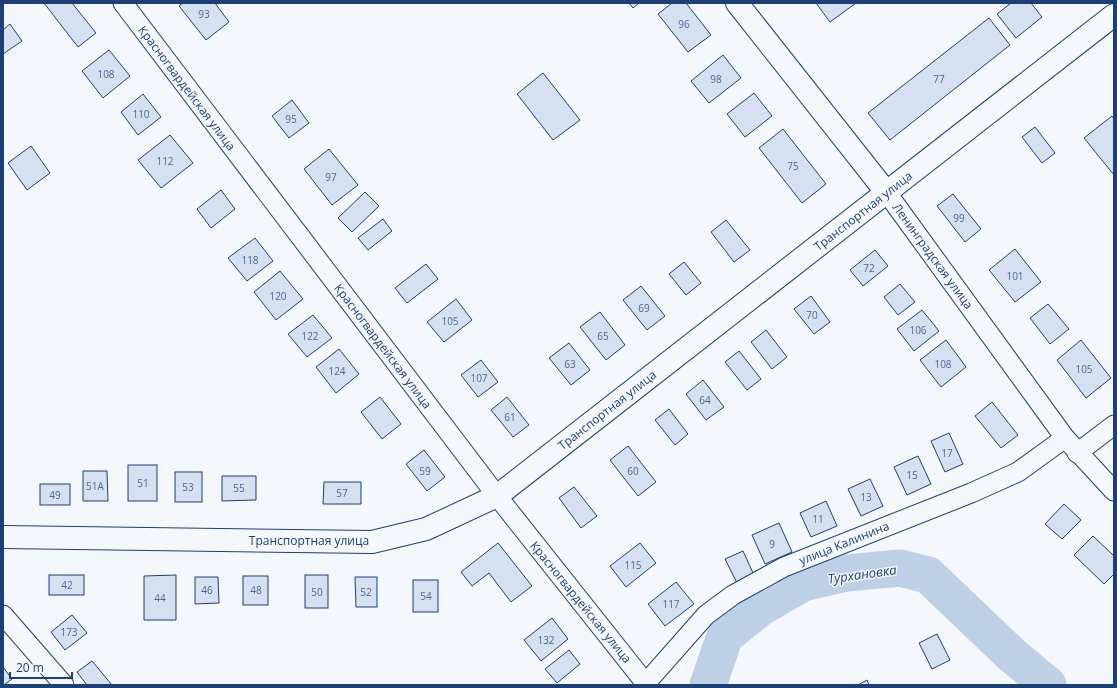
<svg xmlns="http://www.w3.org/2000/svg" width="1117" height="688" viewBox="0 0 1117 688" font-family="'Open Sans',sans-serif">
  <style>
    .lines { fill: none; stroke-linecap: round; stroke-linejoin: round }
    .river { stroke: #bed0e5; stroke-width: 37 }
    .building { fill: #d5e0f0; stroke: #1d3f73 }
    .minor-casing { stroke: #1d3f73; stroke-width: 21 }
    .tertiary-casing { stroke: #1d3f73; stroke-width: 24 }
    .primary-casing { stroke: #1d3f73; stroke-width: 24 }
    .minor { stroke: #f4f7fb; stroke-width: 19 }
    .tertiary { stroke: #f4f7fb; stroke-width: 22 }
    .primary { stroke: #f4f7fb; stroke-width: 22 }
    .labels { text-anchor: middle; dominant-baseline: central; stroke-width: 3; stroke-linejoin: round; paint-order: stroke }
    .number-label { font-size: 10px; fill: #4b6792 }
    .street-label { font-size: 12px; fill: #1d3f73; stroke: #f4f7fb }
    .water-label { font-size: 13px; font-style: italic; fill: #1d3f73; stroke: #f4f7fb }
  </style>
  <rect width="100%" height="100%" fill="#f4f7fb"/>
  <g class="lines">
    <!-- river -->
    <path class="river" d="M708,685L725,636L760,608L803,583L847,573L900,568L928,575L1012,655L1048,685"/>
  </g>
  <!-- building -->
  <g class="building">
    <path d="M44,3H72L96,33L78,47Z"/>
    <path d="M183,3H215L229,22L206,40L179,6Z"/>
    <path d="M629,3H639L633,8Z"/>
    <path d="M672,3H686L711,35L688,52L658,14Z"/>
    <path d="M816,3H856L830,22Z"/>
    <path d="M1011,3H1031L1042,17L1016,38L997,14Z"/>
    <path d="M989,18L1010,45L890,140L868,113Z"/>
    <path d="M10,24L22,41L3,54V30Z"/>
    <path d="M109,50L130,76L103,98L82,71Z"/>
    <path d="M723,55L741,78L709,103L691,81Z"/>
    <path d="M543,73L580,120L553,140L517,94Z"/>
    <path d="M754,93L772,116L745,137L727,114Z"/>
    <path d="M143,94L161,117L138,135L121,112Z"/>
    <path d="M292,100L309,123L289,138L272,116Z"/>
    <path d="M1112,116L1114,119V175L1084,138Z"/>
    <path d="M1035,127L1055,153L1042,163L1022,137Z"/>
    <path d="M783,129L826,184L802,203L759,148Z"/>
    <path d="M170,135L193,163L161,188L138,160Z"/>
    <path d="M31,146L50,173L27,190L8,163Z"/>
    <path d="M329,149L358,185L332,205L304,169Z"/>
    <path d="M221,190L235,209L211,228L197,209Z"/>
    <path d="M365,192L379,206L352,232L338,218Z"/>
    <path d="M953,194L981,229L965,242L937,206Z"/>
    <path d="M383,219L392,231L368,250L358,238Z"/>
    <path d="M726,220L750,250L734,262L711,232Z"/>
    <path d="M255,238L273,261L247,281L228,258Z"/>
    <path d="M1015,249L1041,282L1015,302L989,270Z"/>
    <path d="M875,250L888,266L863,286L850,270Z"/>
    <path d="M684,262L701,283L686,295L669,274Z"/>
    <path d="M426,264L438,279L407,303L395,288Z"/>
    <path d="M280,271L303,299L276,320L254,292Z"/>
    <path d="M900,284L915,302L898,315L884,297Z"/>
    <path d="M641,286L665,316L647,330L623,300Z"/>
    <path d="M811,296L830,322L814,334L794,309Z"/>
    <path d="M456,299L472,320L444,342L427,322Z"/>
    <path d="M1048,304L1069,329L1050,344L1030,318Z"/>
    <path d="M922,310L939,331L914,351L897,329Z"/>
    <path d="M600,312L625,345L606,360L580,327Z"/>
    <path d="M313,315L332,338L307,357L288,334Z"/>
    <path d="M766,330L787,357L772,369L751,342Z"/>
    <path d="M946,340L966,367L941,387L920,360Z"/>
    <path d="M1081,340L1111,378L1086,398L1057,360Z"/>
    <path d="M569,343L590,370L571,385L549,358Z"/>
    <path d="M339,349L359,374L336,393L316,367Z"/>
    <path d="M739,351L761,379L747,390L725,362Z"/>
    <path d="M481,360L498,382L478,397L461,375Z"/>
    <path d="M703,380L724,407L706,420L686,394Z"/>
    <path d="M380,397L401,424L382,439L361,412Z"/>
    <path d="M507,397L529,425L513,437L491,410Z"/>
    <path d="M992,402L1018,435L1001,448L975,416Z"/>
    <path d="M669,409L688,434L675,445L655,420Z"/>
    <path d="M949,433L963,464L945,472L931,441Z"/>
    <path d="M628,446L656,482L638,496L610,460Z"/>
    <path d="M424,450L445,477L427,491L406,464Z"/>
    <path d="M918,456L931,484L907,495L894,467Z"/>
    <rect x="128" y="465" width="29" height="36"/>
    <path d="M83,471H107L108,501H83Z"/>
    <rect x="175" y="472" width="27" height="30"/>
    <path d="M222,476H256V500L222,501Z"/>
    <path d="M870,479L883,506L861,516L848,489Z"/>
    <path d="M324,482H361V504H323Z"/>
    <rect x="40" y="484" width="30" height="21"/>
    <path d="M574,487L597,516L581,528L559,498Z"/>
    <path d="M826,501L837,526L811,537L800,513Z"/>
    <path d="M1064,504L1081,520L1062,539L1045,524Z"/>
    <path d="M779,523L792,552L765,564L752,535Z"/>
    <path d="M1093,536L1114,556V574L1104,584L1074,555Z"/>
    <path d="M498,543L532,586L511,602L489,573L472,586L461,572Z"/>
    <path d="M640,543L656,563L626,587L610,566Z"/>
    <path d="M743,551L754,575L737,583L725,559Z"/>
    <rect x="49" y="575" width="35" height="20"/>
    <path d="M176,575V620H144V576Z"/>
    <rect x="305" y="575" width="23" height="33"/>
    <rect x="243" y="576" width="25" height="29"/>
    <path d="M195,577H218L219,603L195,604Z"/>
    <path d="M355,577H377V607H356Z"/>
    <rect x="413" y="580" width="25" height="32"/>
    <path d="M676,582L694,604L665,626L648,604Z"/>
    <path d="M72,615L87,633L65,650L51,632Z"/>
    <path d="M552,618L568,639L541,661L524,640Z"/>
    <path d="M937,634L950,660L932,669L919,643Z"/>
    <path d="M569,650L580,664L557,683L545,669Z"/>
    <path d="M92,661L112,685H87L77,672Z"/>
    <path d="M3,667L12,679L4,685H3Z"/>
    <path d="M867,680L869,685H858Z"/>
  </g>
  <g class="lines">
    <defs>
      <g id="minor">
        <path d="M123,3L497,496L647,685"/>
        <path d="M887,193L1065,438L1114,491"/>
        <path d="M1077,453L1114,425"/>
        <path d="M3,615L64,685"/>
        <path d="M646,683L706,615L733,595L784,567L971,493L1018,472L1065,438"/>
      </g>
      <path id="tertiary" d="M737,3L887,193"/>
      <path id="primary" d="M3,537L372,542L426,529L497,496L1114,15"/>
    </defs>
    <!-- minor casing -->
    <use href="#minor" class="minor-casing"/>
    <!-- tertiary casing -->
    <use href="#tertiary" class="tertiary-casing"/>
    <!-- primary casing -->
    <use href="#primary" class="primary-casing"/>
    <!-- minor -->
    <use href="#minor" class="minor"/>
    <!-- tertiary -->
    <use href="#tertiary" class="tertiary"/>
    <!-- primary -->
    <use href="#primary" class="primary"/>
  </g>
  <g class="labels">
    <!-- number labels -->
    <g class="number-label">
      <text x="204" y="14">93</text>
      <text x="684" y="24">96</text>
      <text x="106" y="74">108</text>
      <text x="716" y="79">98</text>
      <text x="939" y="79">77</text>
      <text x="141" y="114">110</text>
      <text x="291" y="119">95</text>
      <text x="165" y="161">112</text>
      <text x="793" y="166">75</text>
      <text x="331" y="177">97</text>
      <text x="959" y="218">99</text>
      <text x="250" y="260">118</text>
      <text x="869" y="268">72</text>
      <text x="1015" y="276">101</text>
      <text x="278" y="296">120</text>
      <text x="644" y="308">69</text>
      <text x="812" y="315">70</text>
      <text x="450" y="321">105</text>
      <text x="918" y="330">106</text>
      <text x="310" y="336">122</text>
      <text x="603" y="336">65</text>
      <text x="570" y="364">63</text>
      <text x="943" y="364">108</text>
      <text x="1084" y="369">105</text>
      <text x="337" y="371">124</text>
      <text x="479" y="378">107</text>
      <text x="705" y="400">64</text>
      <text x="510" y="417">61</text>
      <text x="947" y="453">17</text>
      <text x="425" y="471">59</text>
      <text x="633" y="471">60</text>
      <text x="912" y="475">15</text>
      <text x="143" y="483">51</text>
      <text x="95" y="486">51А</text>
      <text x="188" y="487">53</text>
      <text x="239" y="488">55</text>
      <text x="342" y="493">57</text>
      <text x="55" y="495">49</text>
      <text x="866" y="497">13</text>
      <text x="818" y="519">11</text>
      <text x="772" y="544">9</text>
      <text x="633" y="565">115</text>
      <text x="67" y="585">42</text>
      <text x="207" y="590">46</text>
      <text x="256" y="590">48</text>
      <text x="317" y="592">50</text>
      <text x="366" y="592">52</text>
      <text x="426" y="596">54</text>
      <text x="160" y="598">44</text>
      <text x="671" y="604">117</text>
      <text x="69" y="632">173</text>
      <text x="546" y="640">132</text>
    </g>
    <!-- street labels -->
    <g class="street-label">
      <text transform="translate(187 88) rotate(53)">Красногвардейская улица</text>
      <text transform="translate(863 211) rotate(-38)">Транспортная улица</text>
      <text transform="translate(933 256) rotate(54)">Ленинградская улица</text>
      <text transform="translate(383 346) rotate(53)">Красногвардейская улица</text>
      <text transform="translate(607 410) rotate(-38)">Транспортная улица</text>
      <text x="309" y="540">Транспортная улица</text>
      <text transform="translate(844 543) rotate(-22)">улица Калинина</text>
      <text transform="translate(581 602) rotate(51)">Красногвардейская улица</text>
    </g>
    <!-- water labels -->
    <g class="water-label">
      <text transform="translate(862 574) rotate(-8)">Турхановка</text>
    </g>
  </g>
  <!-- border -->
  <rect width="1117" height="688" fill="none" stroke="#1d3f73" stroke-width="8"/>
  <!-- scale -->
  <path d="M10 672v6h62v-6" fill="none" stroke="#1d3f73" stroke-width="2"/>
  <text x="16" y="672" font-size="12" fill="#1d3f73" stroke="#f4f7fb" stroke-width="3" paint-order="stroke">20 m</text>
</svg>
